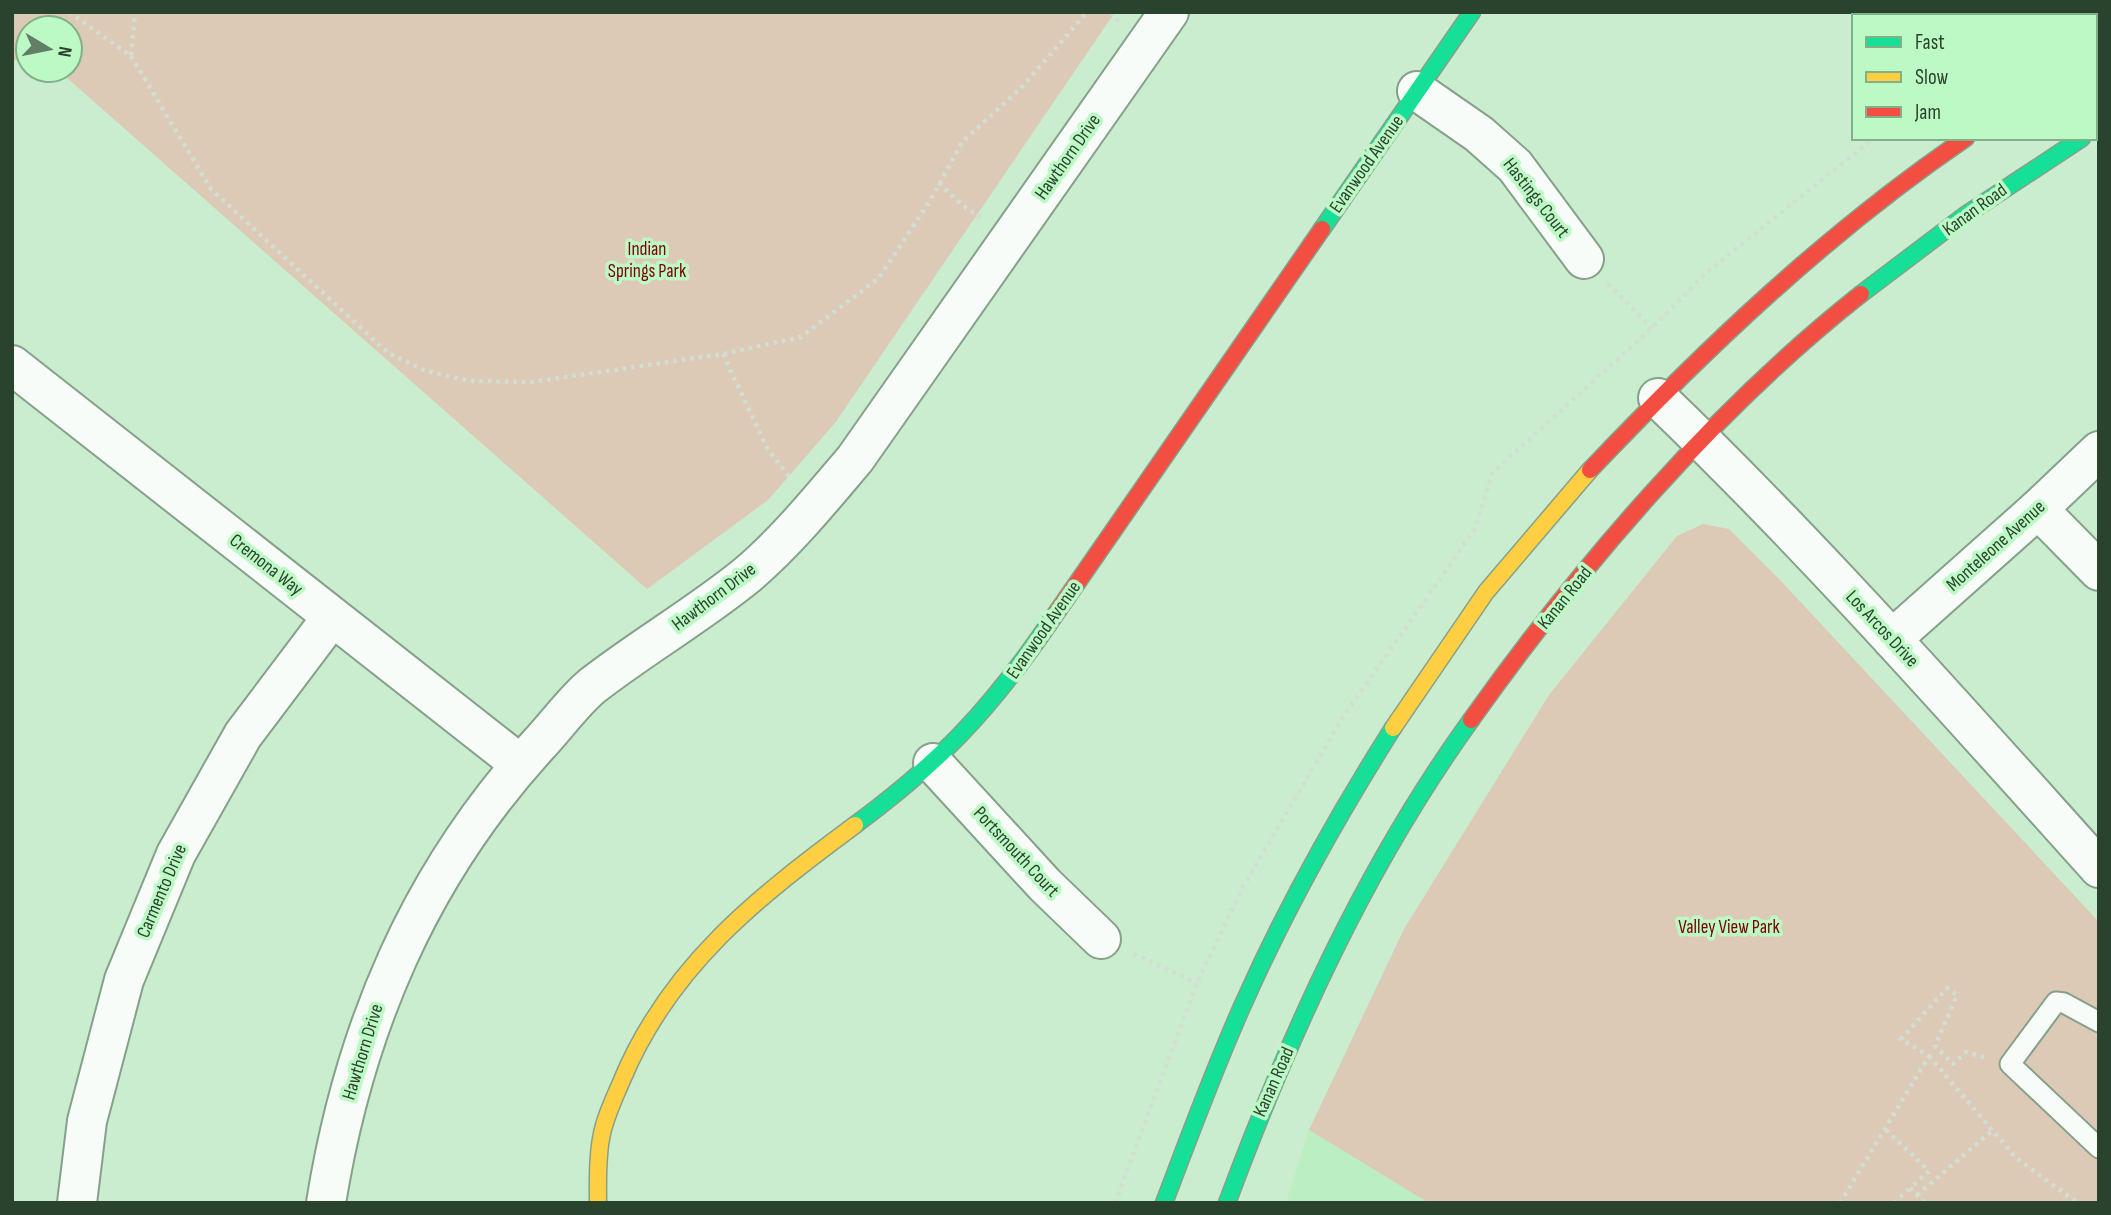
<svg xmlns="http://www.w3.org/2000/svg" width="2111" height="1215" viewBox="0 0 2111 1215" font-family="'Sofia Sans Condensed',sans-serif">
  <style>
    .built { fill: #bbefc2 }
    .green { fill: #dcc9b6 }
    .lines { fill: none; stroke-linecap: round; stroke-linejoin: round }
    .lane-casing { stroke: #86a08a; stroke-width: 23 }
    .street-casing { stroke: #86a08a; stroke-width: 42 }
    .fast-casing { stroke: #86a08a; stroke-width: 19 }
    .slow-casing { stroke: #86a08a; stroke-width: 19 }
    .jam-casing { stroke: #86a08a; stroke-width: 19 }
    .path { stroke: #d2ded4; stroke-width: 4.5; stroke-dasharray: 3.5 5; stroke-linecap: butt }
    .lane { stroke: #f7fcf8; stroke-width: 19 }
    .street { stroke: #f7fcf8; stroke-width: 38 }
    .fast { stroke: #16e098; stroke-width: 16 }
    .slow { stroke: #ffcf43; stroke-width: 16 }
    .jam { stroke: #f24e42; stroke-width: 16 }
    .labels { text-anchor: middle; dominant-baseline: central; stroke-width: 7; stroke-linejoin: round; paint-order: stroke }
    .street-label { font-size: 19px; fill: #2a432e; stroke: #bdf9c5 }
    .park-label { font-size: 19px; fill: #7b0002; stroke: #bdf9c5 }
  </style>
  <rect width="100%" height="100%" fill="#caeccf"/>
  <!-- built -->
  <path class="built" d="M1309,1130L1429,1203H1286Z"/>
  <!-- green -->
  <g class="green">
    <path d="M12,12H1115L835,423L768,500L647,589L66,77L45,70H70V28H28V64L12,59Z"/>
    <path d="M1703,524L1729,529L1779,579L2099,922V1203H1429L1309,1130L1404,929L1549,695L1677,536Z"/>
  </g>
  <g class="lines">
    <defs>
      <path id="lane" d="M2099,1022L2064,1003L2056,1002L2010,1064L2099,1148"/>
      <g id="street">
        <path d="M1417,91L1479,134L1515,166L1584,259"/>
        <path d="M12,365L520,764"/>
        <path d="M1658,398C1813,547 1955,708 2099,868"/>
        <path d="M2038,509L2099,571"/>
        <path d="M1892,639L2038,509L2099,451"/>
        <path d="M933,763L1045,885L1101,939"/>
        <path d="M77,1203L87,1121L124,980L176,854L243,735L332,617"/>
        <path d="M326,1203C354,1029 419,875 539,744C556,726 573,702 592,686C642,647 698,615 747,575C787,541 821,499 855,459L1169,12"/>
      </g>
      <g id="fast">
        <path d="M1322,229L1472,12"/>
        <path d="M1861,294L1964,216L2082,138"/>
        <path d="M855,825C940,762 988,712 1048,625"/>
        <path d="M1164,1203C1190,1135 1215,1066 1245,1000C1287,906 1338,815 1393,728"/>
        <path d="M1227,1203C1290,1034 1365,867 1471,720"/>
      </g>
      <g id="slow">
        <path d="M1393,728L1486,592L1590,470"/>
        <path d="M598,1203C598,1182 597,1160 601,1139C604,1119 614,1099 622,1080C670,965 758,897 855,825"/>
      </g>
      <g id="jam">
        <path d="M2095,55L2099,53"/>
        <path d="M1590,470C1705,349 1828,232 1966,138"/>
        <path d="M1048,625L1322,229"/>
        <path d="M1471,720C1579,568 1714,410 1861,294"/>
      </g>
    </defs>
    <!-- lane casing -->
    <use href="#lane" class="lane-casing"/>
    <!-- street casing -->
    <use href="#street" class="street-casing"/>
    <!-- fast casing -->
    <use href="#fast" class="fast-casing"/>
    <!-- slow casing -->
    <use href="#slow" class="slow-casing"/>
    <!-- jam casing -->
    <use href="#jam" class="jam-casing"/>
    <!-- path -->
    <g class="path">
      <path d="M69,12L131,56L135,12"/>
      <path d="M1111,12L1119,23"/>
      <path d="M2047,16L2054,12"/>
      <path d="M131,56L211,189L388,353L426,371L470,381L532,382L723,354L801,337L879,278L931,199L962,142L1021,88L1087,12"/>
      <path d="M939,183L963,206L982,218"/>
      <path d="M1608,284L1652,328"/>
      <path d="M723,354L767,448L791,479"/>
      <path d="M1134,954L1197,983"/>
      <path d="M1929,1056L2016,1158L2078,1203"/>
      <path d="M1886,1130L1929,1171L1910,1188L1925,1203"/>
      <path d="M1917,1195L1993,1130"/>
      <path d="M1115,1203L1197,983L1243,887L1343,717L1475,529L1492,473L1652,328L1706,273L1874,138"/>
      <path d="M1840,1203L1929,1056L1901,1039L1947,988L1957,995L1935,1046L1953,1064L1966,1052L1987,1058"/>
      <path d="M1894,1203L1910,1188"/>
    </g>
    <!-- lane -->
    <use href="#lane" class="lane"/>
    <!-- street -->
    <use href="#street" class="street"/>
    <!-- fast -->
    <use href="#fast" class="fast"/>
    <!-- slow -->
    <use href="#slow" class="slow"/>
    <!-- jam -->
    <use href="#jam" class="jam"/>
  </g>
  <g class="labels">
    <!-- street labels -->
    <g class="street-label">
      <text transform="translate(1068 157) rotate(-55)">Hawthorn Drive</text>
      <text transform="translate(1367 164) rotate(-55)">Evanwood Avenue</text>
      <text transform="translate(1536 198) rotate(52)">Hastings Court</text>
      <text transform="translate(1975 210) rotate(-36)">Kanan Road</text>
      <text transform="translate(1996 546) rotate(-42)">Monteleone Avenue</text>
      <text transform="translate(266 565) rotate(38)">Cremona Way</text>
      <text transform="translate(714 597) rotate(-37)">Hawthorn Drive</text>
      <text transform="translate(1565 598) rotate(-51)">Kanan Road</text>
      <text transform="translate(1882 629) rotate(47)">Los Arcos Drive</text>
      <text transform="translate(1044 630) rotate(-55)">Evanwood Avenue</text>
      <text transform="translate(1016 852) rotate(47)">Portsmouth Court</text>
      <text transform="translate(162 891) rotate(-67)">Carmento Drive</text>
      <text transform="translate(363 1052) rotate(-73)">Hawthorn Drive</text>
      <text transform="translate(1274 1082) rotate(-66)">Kanan Road</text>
    </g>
    <!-- park labels -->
    <g class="park-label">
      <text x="647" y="249">Indian<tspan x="647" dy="22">Springs Park</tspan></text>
      <text x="1729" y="927">Valley View Park</text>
    </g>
  </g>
  <!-- border -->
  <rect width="2111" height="1215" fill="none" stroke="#2a432e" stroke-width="28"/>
  <!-- legend -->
  <rect x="1852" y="14" width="245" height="126" fill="#bdf9c5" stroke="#82b089" stroke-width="2"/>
  <rect x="1866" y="37" width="35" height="10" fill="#16e098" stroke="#82b089" stroke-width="2"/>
  <text x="1915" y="49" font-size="21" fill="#2a432e">Fast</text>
  <rect x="1866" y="72" width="35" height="10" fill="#ffcf43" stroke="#82b089" stroke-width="2"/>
  <text x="1915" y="84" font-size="21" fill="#2a432e">Slow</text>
  <rect x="1866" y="107" width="35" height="10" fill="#f24e42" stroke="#82b089" stroke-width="2"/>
  <text x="1915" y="119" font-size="21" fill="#2a432e">Jam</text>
  <!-- north arrow -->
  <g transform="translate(49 49) rotate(100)"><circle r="33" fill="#bdf9c5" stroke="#82b089" stroke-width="2"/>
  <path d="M0-5L12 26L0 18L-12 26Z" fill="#627e66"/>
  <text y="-10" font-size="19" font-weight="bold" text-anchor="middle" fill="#2a432e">N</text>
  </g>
</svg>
